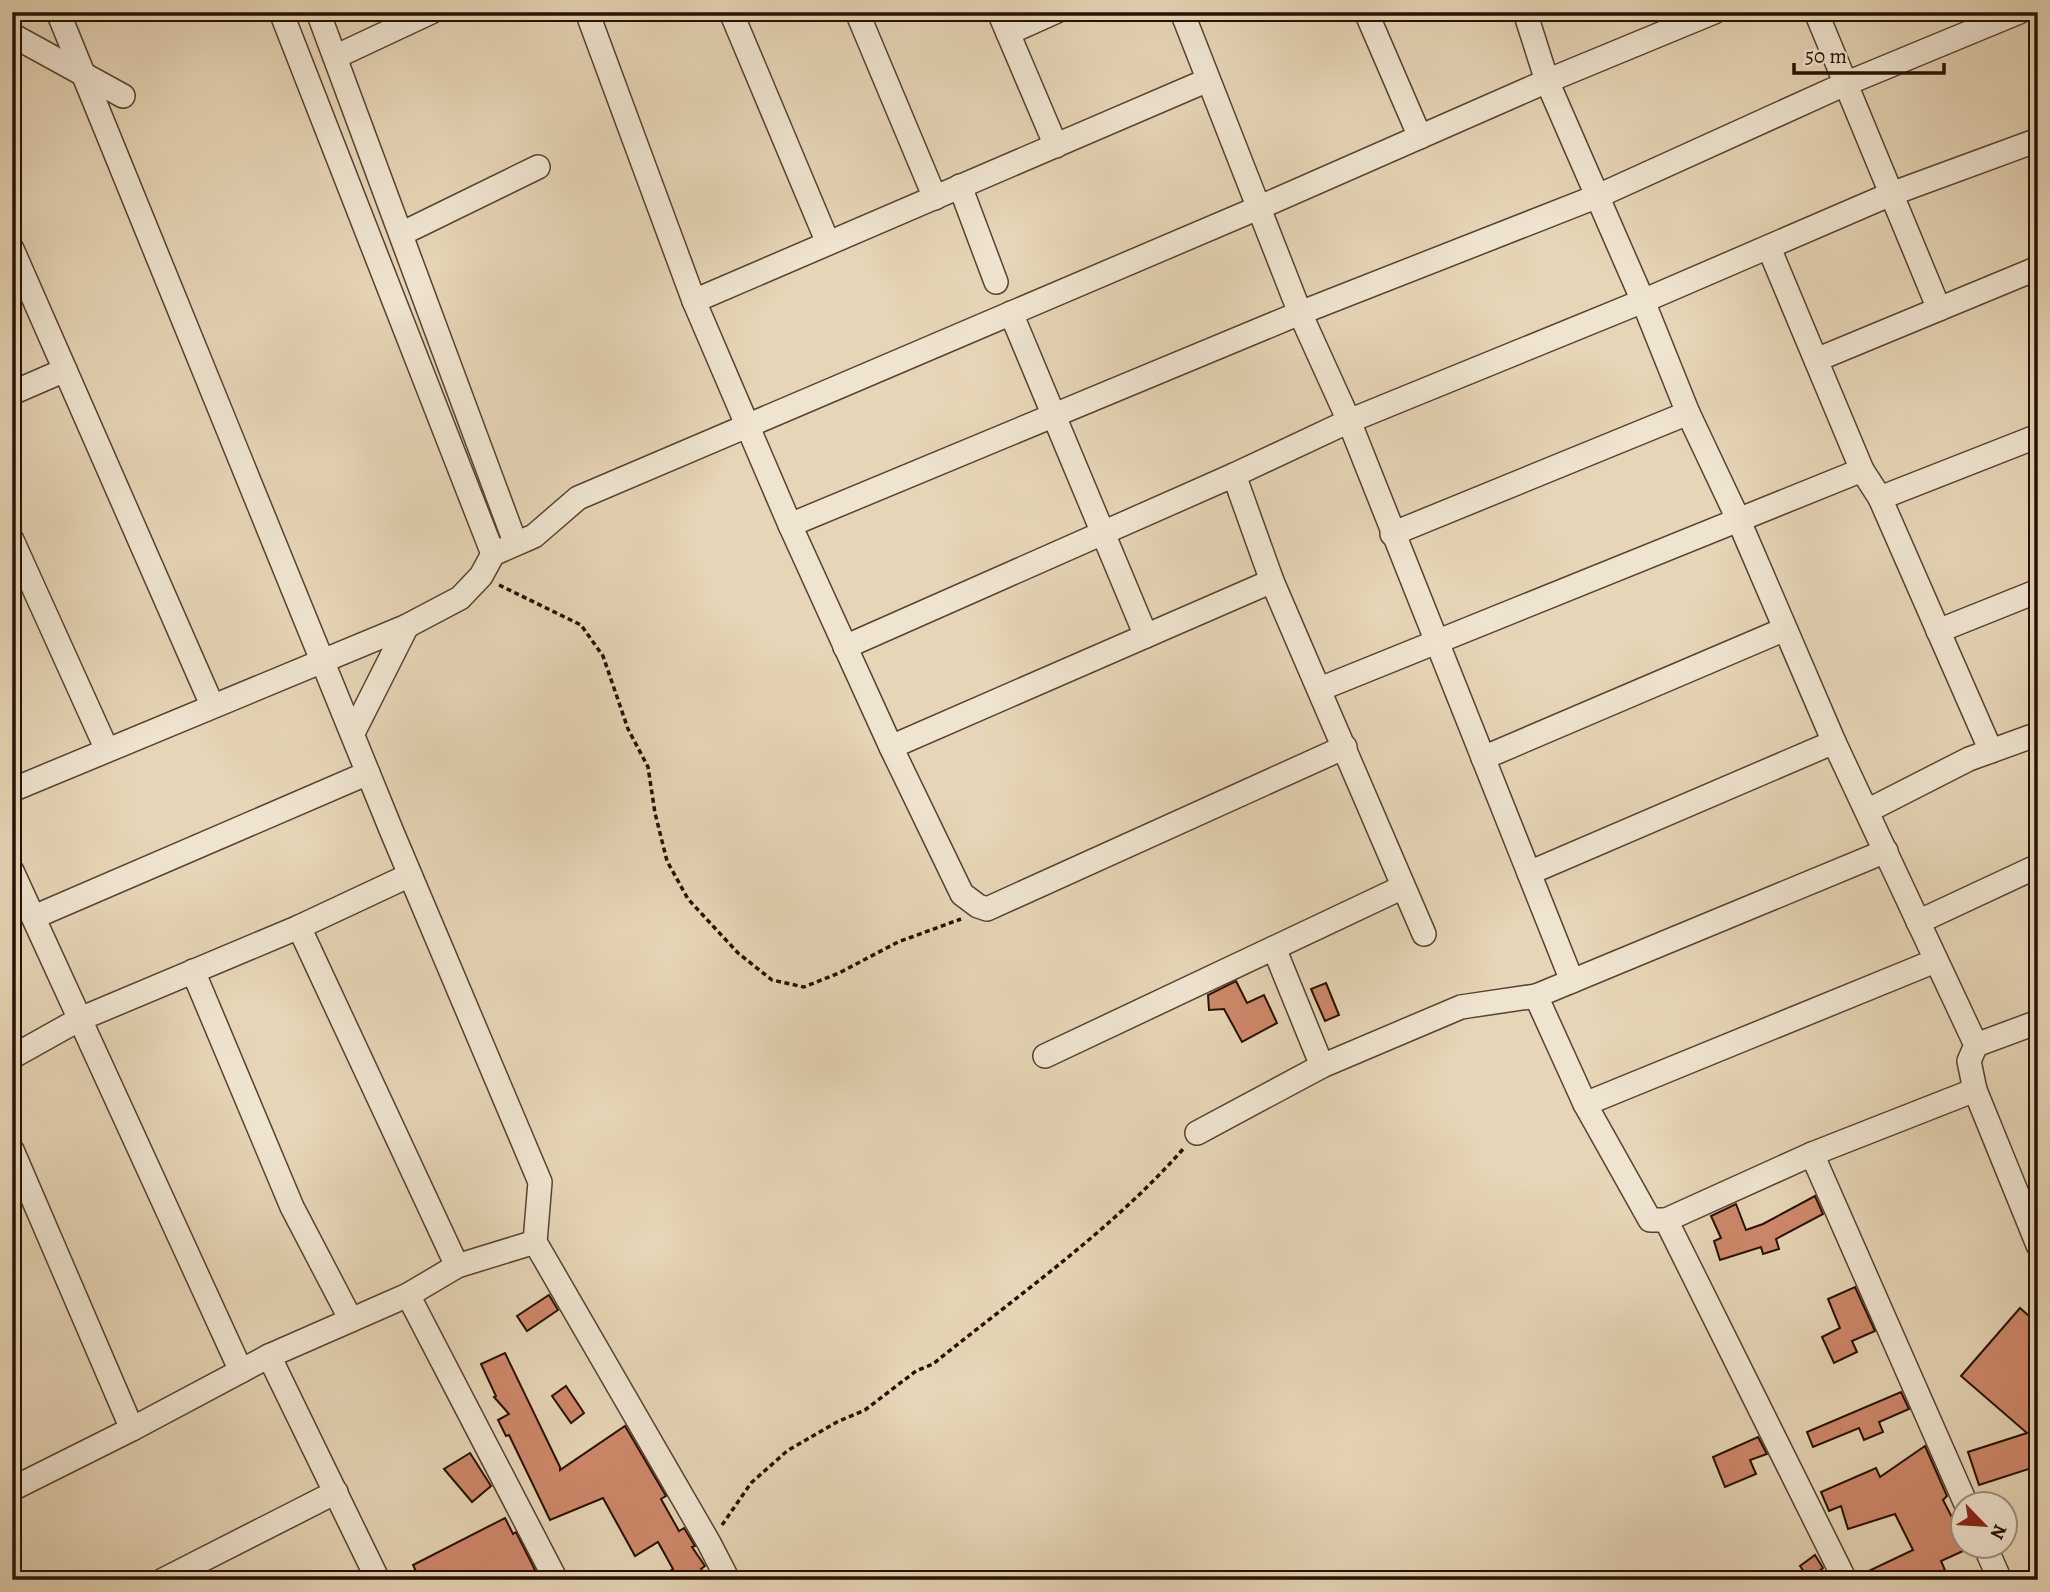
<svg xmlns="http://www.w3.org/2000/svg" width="2050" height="1592" viewBox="0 0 2050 1592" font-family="Alegreya,serif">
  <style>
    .building { fill: #cf886b; stroke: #271103; stroke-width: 2 }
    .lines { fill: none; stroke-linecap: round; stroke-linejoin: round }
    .minor-casing { stroke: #574230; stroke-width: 26 }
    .path { stroke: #271103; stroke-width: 3.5; stroke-dasharray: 5 3.5; stroke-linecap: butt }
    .minor { stroke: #efe4d0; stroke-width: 23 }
  </style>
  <rect width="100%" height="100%" fill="#e6d5b6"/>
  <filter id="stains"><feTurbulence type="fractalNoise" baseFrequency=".00286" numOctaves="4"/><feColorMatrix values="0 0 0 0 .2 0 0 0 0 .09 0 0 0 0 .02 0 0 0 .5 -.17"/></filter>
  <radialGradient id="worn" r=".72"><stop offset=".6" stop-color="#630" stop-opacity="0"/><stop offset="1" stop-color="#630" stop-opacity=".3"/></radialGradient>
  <!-- building -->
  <g class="building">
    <path d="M1236,981L1247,1003L1264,995L1277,1023L1242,1042L1224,1009L1209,1010L1208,995Z"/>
    <path d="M1326,983L1339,1015L1325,1021L1311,989Z"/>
    <path d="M1815,1196L1823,1214L1776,1239L1779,1249L1763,1254L1761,1247L1720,1260L1714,1241L1721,1238L1711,1216L1736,1204L1746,1230L1763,1224Z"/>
    <path d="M1855,1287L1875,1331L1852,1341L1857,1352L1834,1363L1822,1337L1840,1328L1828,1299Z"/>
    <path d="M549,1295L558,1310L527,1331L517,1316Z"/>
    <path d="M2020,1308L2038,1324V1466L1979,1485L1968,1452L2027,1433L1961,1376Z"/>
    <path d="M505,1353L560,1467V1470L625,1426L666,1496L661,1499L679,1531L684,1528L695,1546L692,1547L705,1566L701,1569L709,1580H657L673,1569L658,1542L635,1556L603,1498L550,1520L509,1435L506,1436L498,1420L509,1414L494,1397L496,1396L481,1364Z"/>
    <path d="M566,1386L584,1413L571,1423L552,1396Z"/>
    <path d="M1901,1392L1909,1409L1879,1422L1883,1432L1864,1440L1859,1428L1813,1447L1807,1432Z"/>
    <path d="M1758,1437L1767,1454L1750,1460L1756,1474L1725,1487L1713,1457Z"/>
    <path d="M1925,1446L1947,1496L1943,1500L1958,1529L1963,1527V1551L1941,1561L1945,1570L1923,1580H1907L1904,1573L1889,1580H1859L1858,1576L1913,1550L1895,1514L1848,1529L1841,1506L1829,1511L1821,1492L1876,1468L1880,1477Z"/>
    <path d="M470,1453L491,1486L472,1502L444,1469Z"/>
    <path d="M505,1518L513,1534L516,1532L540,1580H420L413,1565Z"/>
    <path d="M1815,1555L1823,1568L1809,1579L1800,1566Z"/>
  </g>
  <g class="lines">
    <defs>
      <g id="minor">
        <path d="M58,12L392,832L540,1182L535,1242L709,1543L728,1580"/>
        <path d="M281,12L493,554"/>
        <path d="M318,12L515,542"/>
        <path d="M587,12L694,301L790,525L891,747"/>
        <path d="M731,12L828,243"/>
        <path d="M857,12L935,198"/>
        <path d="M999,12L1056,146"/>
        <path d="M1182,12L1300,313L1349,421L1572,981"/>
        <path d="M1366,12L1420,137"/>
        <path d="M1525,12L1547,81L1643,301L1688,413L1739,521L1834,742L1976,1045L1969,1061L1975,1090L2038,1245"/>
        <path d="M1816,12L1939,309"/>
        <path d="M1008,33L1055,12"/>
        <path d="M12,35L123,96"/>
        <path d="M335,57L431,12"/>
        <path d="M960,186L996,282"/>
        <path d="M401,234L538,167"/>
        <path d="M1769,248L1862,470L1880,498L1991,751"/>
        <path d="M12,249L212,705"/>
        <path d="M694,301L1208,80"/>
        <path d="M1011,313L1146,636"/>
        <path d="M1816,360L2038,268"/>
        <path d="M12,393L65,370"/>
        <path d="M1234,475L1272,581L1424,934"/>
        <path d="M1880,498L2038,436"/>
        <path d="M790,525L1300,313L1598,196L1845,84L2019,12"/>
        <path d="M1392,534L1688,413"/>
        <path d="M12,540L107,750"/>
        <path d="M1272,581L891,747L962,894L978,906L987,909L1345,747"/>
        <path d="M1938,631L2038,591"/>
        <path d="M845,647L1234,475L1349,421L1643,301L1891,194L2038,140"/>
        <path d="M1320,689L1862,470"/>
        <path d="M353,733L407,626"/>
        <path d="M1483,758L1785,629"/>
        <path d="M12,790L407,626L460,598L481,576L493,554L534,536L578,498L1258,208L1547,81L1714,12"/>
        <path d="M1867,811L1969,759L2038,734"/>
        <path d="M12,871L241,1371"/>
        <path d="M1529,873L1834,742"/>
        <path d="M34,917L368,773"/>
        <path d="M1918,922L2038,866"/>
        <path d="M299,927L457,1266"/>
        <path d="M1274,948L1322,1066"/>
        <path d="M1935,961L1585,1104L1650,1220H1666L1812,1154L1975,1090"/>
        <path d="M193,971L292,1207L351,1320"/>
        <path d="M1976,1045L2038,1022"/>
        <path d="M1045,1056L1403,887"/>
        <path d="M12,1057L80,1019L299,927L410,875"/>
        <path d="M1585,1104L1536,996L1886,851"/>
        <path d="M1197,1133L1322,1066L1461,1007L1536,996"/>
        <path d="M12,1150L132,1429"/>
        <path d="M1812,1154L1966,1504"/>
        <path d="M1666,1220L1845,1580"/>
        <path d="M408,1295L556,1580"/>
        <path d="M269,1356L378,1580"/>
        <path d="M12,1489L132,1429L269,1356L408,1295L457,1266L535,1242"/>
        <path d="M1985,1546L2000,1580"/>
        <path d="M163,1580L336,1492"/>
      </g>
    </defs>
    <!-- minor casing -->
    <use href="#minor" class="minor-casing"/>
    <!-- path -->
    <g class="path">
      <path d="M499,585L581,625L603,656L628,729L648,767L655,813L667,861L688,899L738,953L772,980L804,987L839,973L898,942L961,919"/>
      <path d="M722,1525L751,1483L787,1451L837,1422L865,1410L916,1371L933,1364C1018,1295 1111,1231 1184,1148"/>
    </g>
    <!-- minor -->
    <use href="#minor" class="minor"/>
  </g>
  <!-- margin -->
  <rect width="2050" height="1592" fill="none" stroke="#e6d5b6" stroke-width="42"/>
  <rect x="14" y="14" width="2022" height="1564" fill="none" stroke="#271103" stroke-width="3.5"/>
  <rect x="21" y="21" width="2008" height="1550" fill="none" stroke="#271103" stroke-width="2"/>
  <!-- north arrow -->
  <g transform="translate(1984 1525) rotate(115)"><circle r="33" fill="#efe4d0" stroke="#9f907e" stroke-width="2"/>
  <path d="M0-5L12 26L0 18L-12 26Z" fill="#8f2418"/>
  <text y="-10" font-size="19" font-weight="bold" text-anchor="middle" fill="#271103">N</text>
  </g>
  <!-- scale -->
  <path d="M1794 63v10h150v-10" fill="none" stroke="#271103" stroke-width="3.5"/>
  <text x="1805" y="63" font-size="21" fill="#271103" stroke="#efe4d0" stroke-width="5" paint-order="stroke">50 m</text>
  <rect width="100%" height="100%" filter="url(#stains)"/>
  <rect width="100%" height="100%" fill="url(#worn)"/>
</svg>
